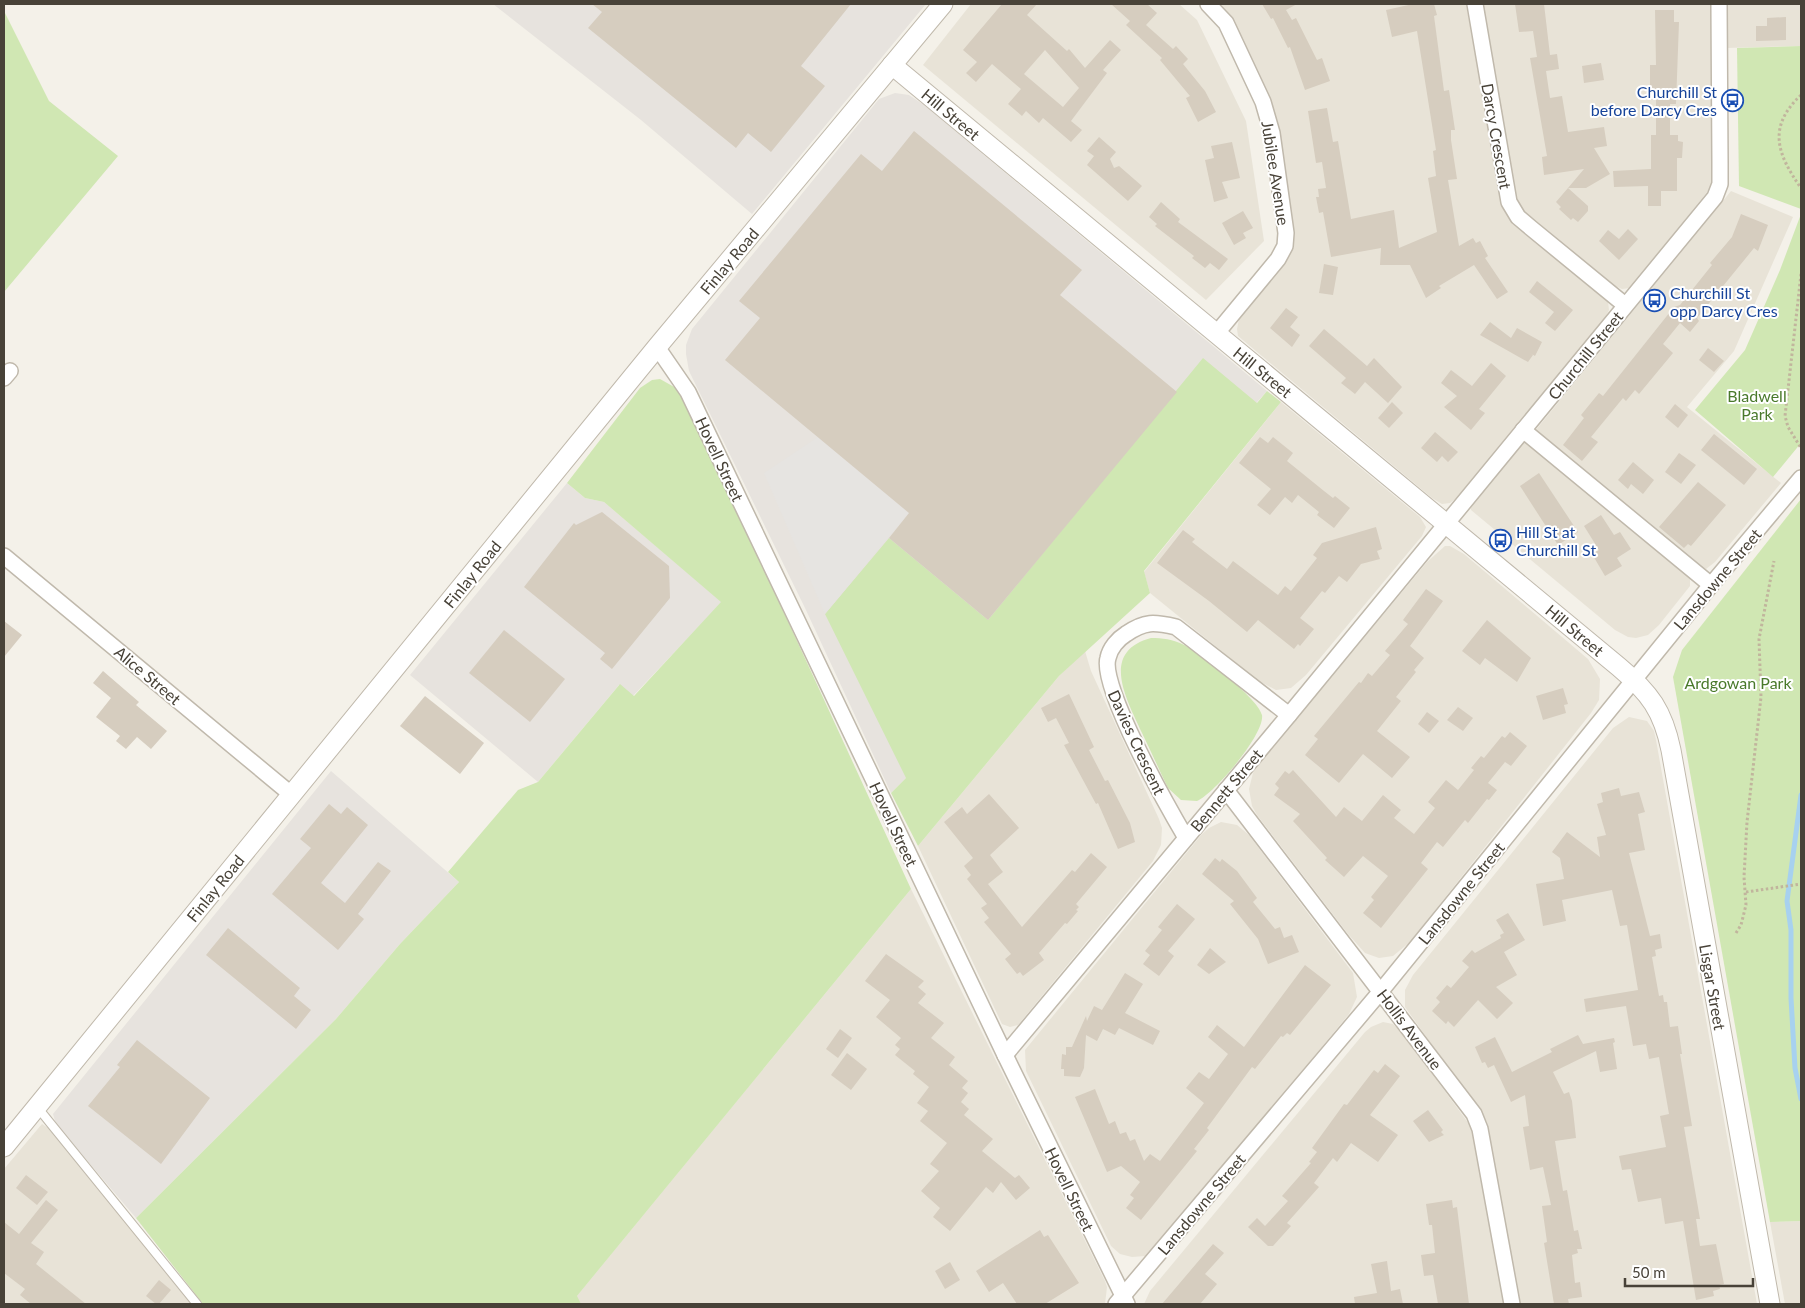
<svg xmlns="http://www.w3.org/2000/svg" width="1805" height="1308" viewBox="0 0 1805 1308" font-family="Lato,sans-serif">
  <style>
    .residential { fill: #e8e3d7 }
    .industrial { fill: #e7e3de }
    .green { fill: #d0e7b3 }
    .parking { fill: #e6e4e1 }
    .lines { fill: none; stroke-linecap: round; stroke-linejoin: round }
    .stream { stroke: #a7d1ef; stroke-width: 5 }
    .building { fill: #d6cdbf; fill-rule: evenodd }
    .service-casing { stroke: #c0b9ac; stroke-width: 10 }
    .minor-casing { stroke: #c0b9ac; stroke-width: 18 }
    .tertiary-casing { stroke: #c0b9ac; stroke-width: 21 }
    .path { stroke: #c1b59d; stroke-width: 3; stroke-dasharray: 2.5 2.5; stroke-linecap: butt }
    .service { stroke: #fff; stroke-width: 8 }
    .minor { stroke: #fff; stroke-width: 15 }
    .tertiary { stroke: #fff; stroke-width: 19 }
    .labels { text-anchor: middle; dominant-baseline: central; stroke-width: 4; stroke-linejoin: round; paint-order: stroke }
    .transit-label { font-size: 16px; fill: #164399; stroke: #fff; text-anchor: start }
    .street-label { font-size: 16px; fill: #484238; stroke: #fff }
    .park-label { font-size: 16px; fill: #49792b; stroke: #fff }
  </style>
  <rect width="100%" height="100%" fill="#f4f1e9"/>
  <!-- residential -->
  <g class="residential">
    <path d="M971,4H1179L1197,20L1246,121L1264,241L1206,300L923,65Z"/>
    <path d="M1221,4H1466L1502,206L1506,214L1520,229L1608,302L1609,310L1604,320L1458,497L1450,503L1442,504L1432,498L1238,336L1237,329L1239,319L1287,260L1294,247V237L1271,102L1234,21Z"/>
    <path d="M1482,4H1711L1712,186L1630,288L1622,289L1613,285L1530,218L1517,203Z"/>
    <path d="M1726,4H1801V46L1726,48Z"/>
    <path d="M1731,191L1793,217L1734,351L1687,407L1781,483L1715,562L1706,569L1699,567L1535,431Z"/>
    <path d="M1281,402L1420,517L1426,527L1422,536L1306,675L1291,688L1276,690L1257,680L1150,593L1144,572Z"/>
    <path d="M1521,442L1529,444L1690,577V586L1659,625L1648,635L1636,638L1628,637L1615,630L1471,510L1470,505Z"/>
    <path d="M1445,546H1450L1464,554L1588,659L1600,679L1599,700L1591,713L1410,942L1393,956L1379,958L1365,953L1348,934L1257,815L1252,806L1249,789L1253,773L1258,765L1427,562Z"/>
    <path d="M1085,651L1091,671L1159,819L1162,828L1161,845L1153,861L1018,1025L1010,1027L1002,1024L918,846L1059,676Z"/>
    <path d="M1629,717L1647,721L1654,731L1656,740L1757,1304H1520L1487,1122L1405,1007V990L1413,975L1613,728Z"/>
    <path d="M1221,822L1237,825L1249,835L1353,973L1357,997L1349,1014L1158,1246L1145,1256L1132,1257L1120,1254L1111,1246L1026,1071L1025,1050L1202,834L1209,828Z"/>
    <path d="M911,889L1105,1281L1107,1287L1105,1304H581L576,1297Z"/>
    <path d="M1383,1022L1393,1024L1402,1033L1472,1128L1504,1304H1144L1150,1291L1365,1032L1371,1027Z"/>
    <path d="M42,1124L51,1130L191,1304H4V1169Z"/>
    <path d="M1801,1221V1304H1785L1770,1222Z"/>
  </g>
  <!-- industrial -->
  <g class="industrial">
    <path d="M493,4H926L752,214L641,120Z"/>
    <path d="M895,93L909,95L924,105L1267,391L1026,660L891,793L805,608L689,371L686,354V345L692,329L879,99Z"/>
    <path d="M567,483L585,498L604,502L722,602L633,696L619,685L538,782L410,675Z"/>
    <path d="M331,771L459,882L400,944L336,1019L136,1218L56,1124L53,1114Z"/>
  </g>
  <!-- green -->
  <g class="green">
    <path d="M4,11L49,101L118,156L4,292Z"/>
    <path d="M1801,46V209L1739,186L1737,48Z"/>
    <path d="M1801,214V443L1773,477L1695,410L1745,350L1780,270Z"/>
    <path d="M1203,358L1257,403L1267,391L1281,402L1144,571L1150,593L1059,676L918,846L891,793L906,778L825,614L889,538L988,620Z"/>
    <path d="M660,379L676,388L690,408L911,889L577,1296L581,1304H203L136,1218L336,1019L400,944L459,882L448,872L518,790L538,782L620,684L634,696L721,602L604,502L585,498L567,483L640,388L652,380Z"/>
    <path d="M1801,499V1221L1770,1222L1673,677L1682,650Z"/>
    <path d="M1151,638C1162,638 1173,639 1184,645C1200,653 1259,699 1262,715C1265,734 1214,794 1197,801L1181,800L1168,788C1159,770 1151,751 1142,733C1127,700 1099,652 1151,638Z"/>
  </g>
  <!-- parking -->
  <path class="parking" d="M818,437L909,513L825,614L764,473Z"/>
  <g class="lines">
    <!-- stream -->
    <path class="stream" d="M1801,795L1787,901L1791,930V998L1795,1068L1801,1099"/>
  </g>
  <!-- building -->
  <g class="building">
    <path d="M592,4H851L801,66L825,86L771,152L748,133L736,148L588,28L602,12Z"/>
    <path d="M1002,4H1037L1027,15L1067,51L1069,49L1085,68L1110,40L1121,50L1103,70L1107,73L1071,121L1082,130L1071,142L1043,118L1039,123L1026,111L1022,116L1008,104L1021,89L992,64L976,82L966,73L977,62L963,50ZM1045,50L1079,88L1063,107L1024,74Z"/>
    <path d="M1111,4H1147L1157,13L1146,25L1173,49L1176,46L1188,59L1183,64L1205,91L1216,112L1198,122L1186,98L1190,96L1160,60L1162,58L1126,25L1130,21Z"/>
    <path d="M1262,4H1297L1286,10L1292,20L1296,18L1317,60L1322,58L1330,81L1305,90L1290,47L1288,48L1273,18L1271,19Z"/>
    <path d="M1413,4H1434L1437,15L1434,16L1444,91L1449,90L1455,130H1451V140L1457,179L1448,180L1459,246L1473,238L1476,243L1480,241L1488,256L1485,258L1508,292L1497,299L1474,265L1439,286L1441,288L1426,298L1410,265H1380L1381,248L1331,257L1323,212L1319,213L1316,197H1319L1318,189L1326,188L1322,162L1316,163L1308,111L1327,108L1333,142L1338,141L1351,219L1394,210L1399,248L1437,232L1428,178L1436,176L1433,151L1436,150L1417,31L1392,37L1386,10Z"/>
    <path d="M1515,4H1544L1550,55L1557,54L1559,69L1546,71L1550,98L1562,96L1568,132L1604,127L1607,146L1594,148L1610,174L1586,188H1568L1584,169L1544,175L1542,157L1547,156L1530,58L1537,57L1533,31L1519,32Z"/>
    <path d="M1655,10H1674V22H1679L1676,104H1670V135H1678V141L1683,142L1682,158H1677V191H1661V206H1648V186L1614,187L1613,171L1651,169V135H1656V100H1651L1650,93V65H1656Z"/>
    <path d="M1786,17V40L1756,41V26H1767V18Z"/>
    <path d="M1601,63L1604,80L1584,83L1582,66Z"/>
    <path d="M914,131L1082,270L1060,295L1177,392L988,620L889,538L909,513L725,360L760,318L739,301L861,154L882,171Z"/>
    <path d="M1099,137L1116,152L1110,159L1114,168L1119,166L1142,186L1128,201L1087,165L1094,156L1087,151Z"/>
    <path d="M1232,142L1240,178L1222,182L1228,198L1214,202L1205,160L1214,158L1211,146Z"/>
    <path d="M1568,188L1588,206V211L1578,222L1573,218L1571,220L1559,209L1561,207L1556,202Z"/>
    <path d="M1161,202L1180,219L1178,222L1228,259L1219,270L1210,263L1205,268L1192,258L1194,256L1155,226L1157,224L1149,217Z"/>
    <path d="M1243,211L1253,228L1243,233L1246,238L1234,245L1222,223Z"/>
    <path d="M1741,214L1768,225L1758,251L1754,248L1697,318L1699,321L1690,332L1680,323L1663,344L1673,353L1639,394L1635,390L1626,401L1623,398L1591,437L1598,442L1582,461L1563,445L1584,418L1581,415L1599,393L1603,396L1674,307L1680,305L1712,265L1710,263L1732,237Z"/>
    <path d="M1628,229L1638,239L1619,260L1599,241L1608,230L1619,239Z"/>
    <path d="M1324,264L1338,267L1333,295L1319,293Z"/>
    <path d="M1537,281L1573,310L1555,331L1545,323L1554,312L1529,292Z"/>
    <path d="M1286,308L1298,317L1290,327L1300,335L1292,347L1270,328Z"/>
    <path d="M1490,322L1511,338L1517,328L1542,342L1535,356L1530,353L1533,355L1528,362L1480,335Z"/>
    <path d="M1324,329L1367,366L1374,358L1402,387L1388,403L1365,382L1355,394L1341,383L1346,378L1309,346Z"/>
    <path d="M1708,348L1724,361L1714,372L1699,360Z"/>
    <path d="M1491,363L1506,376L1479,409L1485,413L1471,430L1444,407L1457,396L1441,383L1451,370L1472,386Z"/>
    <path d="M1392,402L1403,413L1389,428L1378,418Z"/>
    <path d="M1675,404L1688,415L1678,428L1665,417Z"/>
    <path d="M1435,432L1458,452L1448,462L1442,456L1437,462L1421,448Z"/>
    <path d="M1714,434L1757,469L1744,485L1701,450Z"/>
    <path d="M1260,437L1268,443L1273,437L1293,453L1287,461L1324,491L1333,498L1335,496L1350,508L1334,528L1317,515L1319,512L1298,495L1292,503L1285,497L1270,515L1257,505L1271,489L1239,463Z"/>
    <path d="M1679,453L1696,465L1681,484L1665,472Z"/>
    <path d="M1633,462L1654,480L1643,494L1631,484L1628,489L1618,480Z"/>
    <path d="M1539,473L1578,532L1558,545L1520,486Z"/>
    <path d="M1698,482L1726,505L1691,546L1688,544L1684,548L1659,527Z"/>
    <path d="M602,512L669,566L670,598L612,669L600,659L605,653L524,587L574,523L576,525Z"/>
    <path d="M1601,515L1614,535L1620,532L1631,549L1617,558L1622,566L1605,576L1592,554L1599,550L1584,526Z"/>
    <path d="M1376,527L1382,549L1377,551L1380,559L1361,564L1347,582L1339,576L1325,593L1322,591L1300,618L1314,629L1300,646L1298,644L1294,649L1258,620L1247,632L1209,601L1157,563L1183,530L1195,539L1192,542L1227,569L1233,561L1278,595L1285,586L1291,591L1317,558L1313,555L1322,543Z"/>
    <path d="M1426,589L1443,601L1410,646L1424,658L1414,670L1416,672L1396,697L1401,701L1377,731L1410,757L1392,778L1363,754L1339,783L1305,755L1318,739L1314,736L1359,682L1361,683L1368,673L1372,676L1390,655L1385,651L1408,624L1403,620Z"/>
    <path d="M1487,620L1531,658L1517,682L1485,658L1480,665L1462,651Z"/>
    <path d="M4,621L22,635L4,657Z"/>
    <path d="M504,630L565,679L530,722L469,673Z"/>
    <path d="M103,671L139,702L136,705L167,731L151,749L137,737L126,749L116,741L120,736L96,717L111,698L93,683Z"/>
    <path d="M1563,688L1568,704L1564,705L1566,713L1543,720L1536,696Z"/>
    <path d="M1069,694L1094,747L1089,750L1105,781L1108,780L1130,823L1135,842L1118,849L1098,803L1096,804L1064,745L1069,743L1056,718L1048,722L1041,708Z"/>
    <path d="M425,696L484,743L460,774L400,726Z"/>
    <path d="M1458,707L1473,718L1463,731L1447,720Z"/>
    <path d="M1427,712L1439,721L1429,733L1418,724Z"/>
    <path d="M1510,732L1527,746L1511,766L1505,762L1488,783L1497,790L1489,800L1487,799L1468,823L1465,820L1443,847L1437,842L1421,863L1428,869L1381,928L1363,913L1374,900L1371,897L1388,876L1363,856L1344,877L1325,860L1327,858L1293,821L1300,814L1274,795L1279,788L1275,784L1285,771L1289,774L1293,770L1336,817L1344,807L1362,821L1383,795L1401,810L1394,818L1414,834L1435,808L1428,802L1446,780L1458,790L1474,770L1471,768L1481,756L1484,758L1502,736L1505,738Z"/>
    <path d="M1619,788L1621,796L1639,792L1645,812L1638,814L1645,850L1629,853L1650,936L1660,934L1662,948L1655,950L1656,956L1652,957L1659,996L1663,995L1664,1002H1667L1670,1027L1678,1026L1682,1054H1680L1692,1126L1684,1127L1700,1219H1696L1700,1246L1716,1244L1724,1284L1719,1285L1720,1289L1713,1291L1714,1296L1696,1300L1683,1221L1665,1224L1661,1198L1638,1202L1631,1169L1622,1170L1619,1156L1666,1147L1660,1116L1669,1114L1659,1057L1649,1059L1646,1044L1633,1046L1626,1006L1586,1012L1584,999L1638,990L1627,925L1620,926L1612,890L1562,900L1566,921L1543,926L1536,884L1564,879L1560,858L1552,852L1567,832L1600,857L1597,837L1606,835L1597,804L1603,802L1601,793Z"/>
    <path d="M989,794L1019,828L990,855L1003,872L988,884L1022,927L1072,870L1075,872L1091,853L1107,867L1076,904L1079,907L1076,910L1078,911L1067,924L1065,923L1039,953L1044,960L1023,976L1020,972L1017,974L1005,959L1011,954L984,922L989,918L981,908L987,904L967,879L971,875L964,866L973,858L944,822L962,807L967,814Z"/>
    <path d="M329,804L341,814L347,807L368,825L321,883L345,903L378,862L391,871L358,914L364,919L338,950L272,894L311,848L300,839Z"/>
    <path d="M1215,858L1220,862L1222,859L1237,871L1257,898L1253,902L1275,929L1280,927L1284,938L1292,935L1299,952L1268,964L1258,939L1230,904L1234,901L1202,874Z"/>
    <path d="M1177,904L1195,919L1168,951L1174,956L1159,976L1143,964L1150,955L1145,951L1162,930L1158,927Z"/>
    <path d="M1508,913L1525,940L1504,952L1517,975L1496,987L1513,1003L1497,1019L1478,1000L1454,1027L1448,1021L1446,1024L1432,1011L1440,1002L1436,998L1447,985L1451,988L1469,967L1462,961L1472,950L1475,953L1501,938L1500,935L1504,933L1496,920Z"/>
    <path d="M228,928L300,988L294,996L311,1010L296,1029L206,955Z"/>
    <path d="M1210,948L1226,962L1209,974L1197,965Z"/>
    <path d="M886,954L924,981L918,987L926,994L918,1003L944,1023L931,1038L955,1057L949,1065L968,1081L962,1088L968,1093L961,1102L969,1109L964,1115L993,1139L982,1151L1015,1178L1019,1175L1030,1188L1016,1200L1001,1182L993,1193L986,1187L950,1231L933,1217L940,1208L921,1191L939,1171L930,1164L947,1143L920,1121L928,1111L917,1103L929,1087L913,1074L915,1071L895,1055L900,1049L895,1045L901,1038L876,1017L890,1000L865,981Z"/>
    <path d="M1305,965L1331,985L1290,1035L1287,1033L1283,1037L1281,1036L1255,1069L1252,1067L1207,1128L1209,1130L1194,1149L1197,1151L1141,1220L1126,1208L1134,1198L1130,1195L1140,1182L1121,1166L1107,1172L1075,1097L1095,1089L1109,1124L1115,1121L1120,1134L1126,1132L1130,1141L1135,1139L1144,1161L1150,1154L1160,1161L1204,1103L1186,1088L1199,1072L1209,1079L1228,1054L1208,1037L1217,1025L1244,1047Z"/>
    <path d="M1125,973L1143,984L1125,1013L1160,1031L1153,1045L1119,1028L1115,1035L1103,1029L1097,1041L1086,1035L1084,1068L1080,1077L1064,1076V1069H1061L1062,1054L1066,1055V1047H1072L1086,1016L1087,1021L1094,1006L1102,1010Z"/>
    <path d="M840,1029L852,1038L838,1058L826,1049Z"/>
    <path d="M1578,1035L1583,1044L1614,1038L1615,1042L1613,1043L1617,1069L1600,1072L1596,1051L1553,1072L1564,1094L1569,1092L1572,1101L1576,1138L1555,1141L1563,1191L1567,1190L1574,1231L1578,1230L1582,1249H1577L1578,1253L1572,1255L1575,1283L1580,1282L1582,1297L1568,1299L1569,1304H1554L1544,1243L1547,1242L1542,1206L1551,1205L1543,1167L1530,1170L1523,1127L1529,1126L1525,1095L1511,1102L1494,1065L1488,1068L1485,1062L1482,1063L1475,1047L1495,1037L1512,1072L1552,1052L1550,1049Z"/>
    <path d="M137,1040L210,1098L161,1164L88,1106L120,1067L117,1065Z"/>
    <path d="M847,1053L867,1069L851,1090L831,1075Z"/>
    <path d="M1385,1064L1400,1076L1370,1115L1398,1135L1378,1162L1351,1143L1337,1162L1333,1158L1314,1183L1319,1187L1287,1223L1291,1226L1273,1246H1268L1248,1227L1257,1218L1265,1226L1288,1201L1282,1196L1311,1163L1309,1162L1317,1152L1312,1148L1344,1104L1347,1105L1374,1070L1378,1073Z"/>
    <path d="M1428,1110L1443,1130L1441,1132L1444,1135L1429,1142L1413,1121Z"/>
    <path d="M26,1175L48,1192L37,1205L16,1188Z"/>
    <path d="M46,1200L58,1210L31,1243L44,1252L36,1264L86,1304H31L20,1295L25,1289L4,1273V1222L19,1234Z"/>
    <path d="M1452,1200L1453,1208L1457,1207L1469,1304H1438L1433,1275L1424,1276L1421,1255L1435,1253L1432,1225H1429L1426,1204Z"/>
    <path d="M1040,1230L1044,1237L1048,1235L1079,1283L1045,1304H1017L1003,1283L989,1292L976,1271Z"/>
    <path d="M1213,1244L1224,1253L1205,1274L1217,1284L1200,1304H1162Z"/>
    <path d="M1387,1261L1391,1291L1400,1289L1403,1304H1355L1354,1297L1377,1293L1371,1264Z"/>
    <path d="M950,1262L960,1280L945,1289L935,1271Z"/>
    <path d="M159,1280L171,1290L159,1304H156L146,1296Z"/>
  </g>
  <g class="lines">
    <defs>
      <path id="service" d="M38,1108L197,1304"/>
      <g id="minor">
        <path d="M1208,4L1226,23L1263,102L1272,133L1286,233L1285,246L1278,259L1216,334"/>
        <path d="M1475,4L1509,202L1518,217L1531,228L1625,305"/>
        <path d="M657,347L688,392L1005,1055L1127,1304"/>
        <path d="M4,378L10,371"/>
        <path d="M1523,430L1711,585"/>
        <path d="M4,556L292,795"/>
        <path d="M1226,790L1474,1114L1480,1129L1512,1304"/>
        <path d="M1186,838C1169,809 1099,686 1108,658C1110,648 1118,639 1126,634C1145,621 1154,622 1176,627L1289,715"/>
        <path d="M1005,1055L1289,715L1715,197L1720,184V163L1719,4"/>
        <path d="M1116,1304L1381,991L1711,585L1801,478"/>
      </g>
      <g id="tertiary">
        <path d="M892,65L1619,667C1650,693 1663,711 1671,750L1770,1304"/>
        <path d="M4,1147L657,347L943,4"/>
      </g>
    </defs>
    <!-- service casing -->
    <use href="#service" class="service-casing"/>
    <!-- minor casing -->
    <use href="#minor" class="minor-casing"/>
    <!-- tertiary casing -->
    <use href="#tertiary" class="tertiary-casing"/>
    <!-- path -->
    <g class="path">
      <path d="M1801,95C1767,127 1777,154 1801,188"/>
      <path d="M1801,274L1785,416L1788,427L1801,448"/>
      <path d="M1746,892L1801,884"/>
      <path d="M1736,933L1741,925L1746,905L1744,877L1747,822L1761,697L1759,639L1774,561"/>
    </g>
    <!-- service -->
    <use href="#service" class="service"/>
    <!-- minor -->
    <use href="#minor" class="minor"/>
    <!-- tertiary -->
    <use href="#tertiary" class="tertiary"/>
  </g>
  <!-- icons -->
  <defs>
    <symbol id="bus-ring" viewBox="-11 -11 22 22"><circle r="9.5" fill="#fff" stroke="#1a4fb4" stroke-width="1.5"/><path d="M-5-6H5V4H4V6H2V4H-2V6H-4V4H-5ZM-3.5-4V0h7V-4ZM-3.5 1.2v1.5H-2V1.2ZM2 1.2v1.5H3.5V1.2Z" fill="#1a4fb4"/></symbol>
  </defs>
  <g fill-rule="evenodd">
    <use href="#bus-ring" x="1720" y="88" width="25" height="25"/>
    <use href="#bus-ring" x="1642" y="288" width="25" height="25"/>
    <use href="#bus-ring" x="1488" y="528" width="25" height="25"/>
  </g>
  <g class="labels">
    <!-- transit labels -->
    <g class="transit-label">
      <text x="1717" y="91" text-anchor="end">Churchill St<tspan x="1717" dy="18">before Darcy Cres</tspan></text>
      <text x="1670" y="292">Churchill St<tspan x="1670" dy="18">opp Darcy Cres</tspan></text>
      <text x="1516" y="531">Hill St at<tspan x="1516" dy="18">Churchill St</tspan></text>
    </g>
    <!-- street labels -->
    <g class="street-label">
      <text transform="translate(951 114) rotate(40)">Hill Street</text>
      <text transform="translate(1497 136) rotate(80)">Darcy Crescent</text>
      <text transform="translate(1276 173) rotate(81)">Jubilee Avenue</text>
      <text transform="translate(729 261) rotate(-50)">Finlay Road</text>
      <text transform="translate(1585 355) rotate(-51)">Churchill Street</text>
      <text transform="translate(1263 372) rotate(39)">Hill Street</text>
      <text transform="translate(720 459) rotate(65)">Hovell Street</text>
      <text transform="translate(472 574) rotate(-51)">Finlay Road</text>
      <text transform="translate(1717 579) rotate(-50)">Lansdowne Street</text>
      <text transform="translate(1575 630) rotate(40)">Hill Street</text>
      <text transform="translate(148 675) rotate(40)">Alice Street</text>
      <text transform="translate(1137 742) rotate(65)">Davies Crescent</text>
      <text transform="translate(1226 790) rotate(-50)">Bennett Street</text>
      <text transform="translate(894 824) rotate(65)">Hovell Street</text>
      <text transform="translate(215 888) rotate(-51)">Finlay Road</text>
      <text transform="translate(1461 893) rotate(-51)">Lansdowne Street</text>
      <text transform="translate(1713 987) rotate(80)">Lisgar Street</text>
      <text transform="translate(1410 1029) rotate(53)">Hollis Avenue</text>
      <text transform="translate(1070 1189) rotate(64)">Hovell Street</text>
      <text transform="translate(1201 1204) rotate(-50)">Lansdowne Street</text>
    </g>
    <!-- park labels -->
    <g class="park-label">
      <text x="1757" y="395">Bladwell<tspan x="1757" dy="18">Park</tspan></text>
      <text x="1738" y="682">Ardgowan Park</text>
    </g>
  </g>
  <!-- border -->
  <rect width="1805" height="1308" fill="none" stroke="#484238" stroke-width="10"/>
  <!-- scale -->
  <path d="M1625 1278v8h128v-8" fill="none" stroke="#484238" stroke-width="2.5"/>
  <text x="1632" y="1278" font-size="15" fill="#484238" stroke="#ffffff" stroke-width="4" paint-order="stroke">50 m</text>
</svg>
